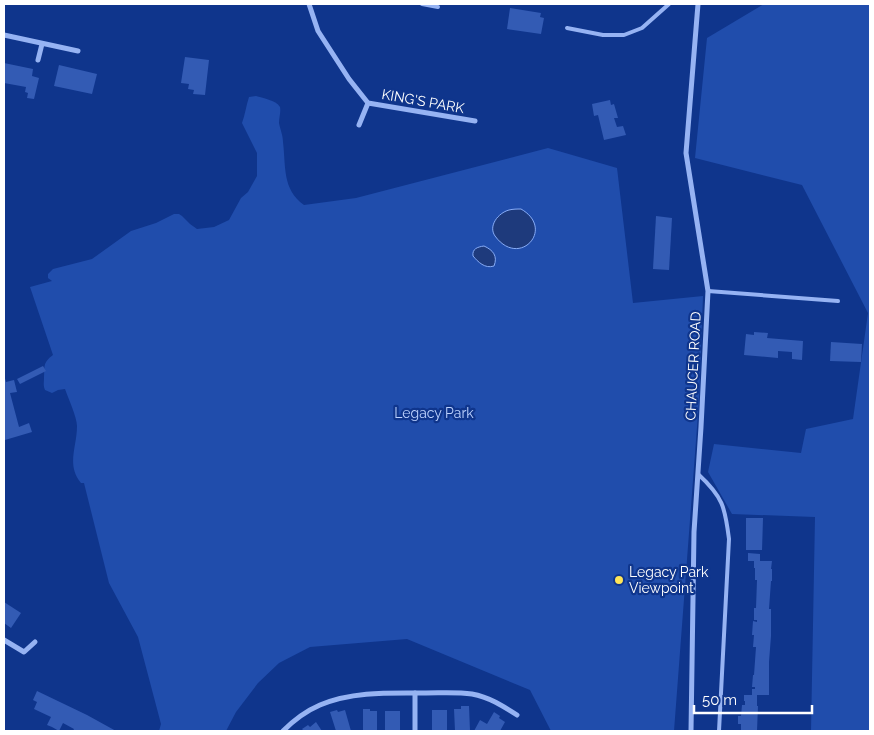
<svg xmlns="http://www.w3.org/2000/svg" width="874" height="735" viewBox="0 0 874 735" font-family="Raleway,sans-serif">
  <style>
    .green { fill: #204dac }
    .water { fill: #1e3a7c; stroke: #87acf7 }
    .building { fill: #335bb4 }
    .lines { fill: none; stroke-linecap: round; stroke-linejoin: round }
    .service { stroke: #96b3f3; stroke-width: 4 }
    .minor { stroke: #96b3f3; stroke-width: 5 }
    .poi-dot { fill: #ffe558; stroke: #0f358c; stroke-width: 2 }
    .labels { text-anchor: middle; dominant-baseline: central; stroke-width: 4.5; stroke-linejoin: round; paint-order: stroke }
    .street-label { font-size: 14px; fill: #fff; stroke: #0f358c }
    .park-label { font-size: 14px; fill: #bdd2fe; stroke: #0f358c }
    .poi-label { font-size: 14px; fill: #fff; stroke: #0f358c; text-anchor: start }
  </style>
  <rect width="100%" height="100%" fill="#0f358c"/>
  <!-- green -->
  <g class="green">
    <path d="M764,4H870V731H811L815,517L732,514L708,472L714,444L801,453L806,429L853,419L868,313L802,185L695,158L707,38Z"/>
    <path d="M256,96C262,98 276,100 280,107C281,112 279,118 279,123C280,129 283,135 283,142C286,167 282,189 304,205L356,198L548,148L617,168L633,303L703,296L699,401L674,731H551L530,690L407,639L310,647L279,663L258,683L236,712L226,731H159L161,724L138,637L109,583L84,483H81C66,465 77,447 77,426C77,417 68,398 65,389L58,390L52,393L45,390C43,385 44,383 44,378C45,367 42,363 53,355L30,287L52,281L48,278V274L53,269L92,259L131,231L156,223L174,214H179L182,216L190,224L197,229L214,227L229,220L241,198L248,192L257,176V153L242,123C245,115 246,106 249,97Z"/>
  </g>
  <!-- water -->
  <g class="water">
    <path d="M521,209C556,229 519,269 495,236C488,226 498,213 509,210C513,209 517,209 521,209Z"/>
    <path d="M484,246C493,250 498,256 494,266C485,269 478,262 473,256C472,249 477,247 484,246Z"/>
  </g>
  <!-- building -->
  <g class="building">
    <path d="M510,8L541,13L540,17L544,18L541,34L507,29Z"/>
    <path d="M185,57L209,60L205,95L193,94L194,90L188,89L189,84L181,83Z"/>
    <path d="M4,63L33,69L32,76L39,78L34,99L27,98L28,93L25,92L26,87L4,83Z"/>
    <path d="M59,65L97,74L92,94L54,86Z"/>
    <path d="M610,100L611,105L614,104L618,118H614L617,127L623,126L626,135L604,140L598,115L594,116L592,104Z"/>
    <path d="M656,216L672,218L669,270L653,269Z"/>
    <path d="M754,332L768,333L767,338L803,341L802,360L792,359V352L778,351V358L744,355L746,334L754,335Z"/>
    <path d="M831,342L862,344L861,362L830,361Z"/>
    <path d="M43,366L46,371L20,384L17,379Z"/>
    <path d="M4,375L6,382L14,380L17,392L10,393L19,427L29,423L32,432L5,440L4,434Z"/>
    <path d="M746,518H763L762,550H746Z"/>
    <path d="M748,553L760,554V561H772L771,569H772V581H771L769,609H771V636L769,662V695H757V706H758L757,731H741V724H738V716H741L742,705H745V701H744V695H752V689H755V687H752L753,675H754L756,647H753L754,635H752L753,621L757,622V620H754V608H756L757,580H755V568H754V561H748Z"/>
    <path d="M4,602L21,613L11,628L4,623Z"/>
    <path d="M37,691L87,715L116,731H73L74,729L63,723L59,731L52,727L47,725L51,717L34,709L37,702L33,700Z"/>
    <path d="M461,706H469L470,731H455L454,709H461Z"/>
    <path d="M363,709H370V711H377V731H363Z"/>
    <path d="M337,710L338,712L345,710L351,731H336L330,712Z"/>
    <rect x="432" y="710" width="15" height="21"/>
    <rect x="385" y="711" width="15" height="20"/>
    <path d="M494,712L500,716L499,718L505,722L500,731H474L480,720L487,724Z"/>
    <path d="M316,722L322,731H304L302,729L308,725L310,727Z"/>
  </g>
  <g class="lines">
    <!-- service -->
    <g class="service">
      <path d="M422,4L438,7"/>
      <path d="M567,28L603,35H624L642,28L669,4"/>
      <path d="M708,291L838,301"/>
      <path d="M698,474C723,497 725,507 729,539L719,731"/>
    </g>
    <!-- minor -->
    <g class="minor">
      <path d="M309,4L318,31L349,79L368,103L475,121"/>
      <path d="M4,35L78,51"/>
      <path d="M38,60L42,44"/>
      <path d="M359,125L368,103"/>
      <path d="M4,640L24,652L35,642"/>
      <path d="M415,693V731"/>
      <path d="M283,731C294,720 306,711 320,705C353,691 391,693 426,693C442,693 457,692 472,694C489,697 503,706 517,715"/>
      <path d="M691,731L694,532L701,427L708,291L686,153L698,4"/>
    </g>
  </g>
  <!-- markers -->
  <circle class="poi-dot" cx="619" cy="580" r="5"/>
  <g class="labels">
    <!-- street labels -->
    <g class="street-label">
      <text transform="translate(423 101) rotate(10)">KING'S PARK</text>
      <text transform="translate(693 366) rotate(-87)">CHAUCER ROAD</text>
    </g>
    <!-- park labels -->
    <g class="park-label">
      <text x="434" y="413">Legacy Park</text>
    </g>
    <!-- poi labels -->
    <g class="poi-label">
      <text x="629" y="572">Legacy Park<tspan x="629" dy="16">Viewpoint</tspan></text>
    </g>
  </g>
  <!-- border -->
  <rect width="874" height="735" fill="none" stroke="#ffffff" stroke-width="10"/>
  <!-- scale -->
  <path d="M694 705v8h118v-8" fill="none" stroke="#ffffff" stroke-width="2.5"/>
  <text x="702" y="705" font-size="15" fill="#ffffff" stroke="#0f358c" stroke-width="4" paint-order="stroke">50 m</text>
</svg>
